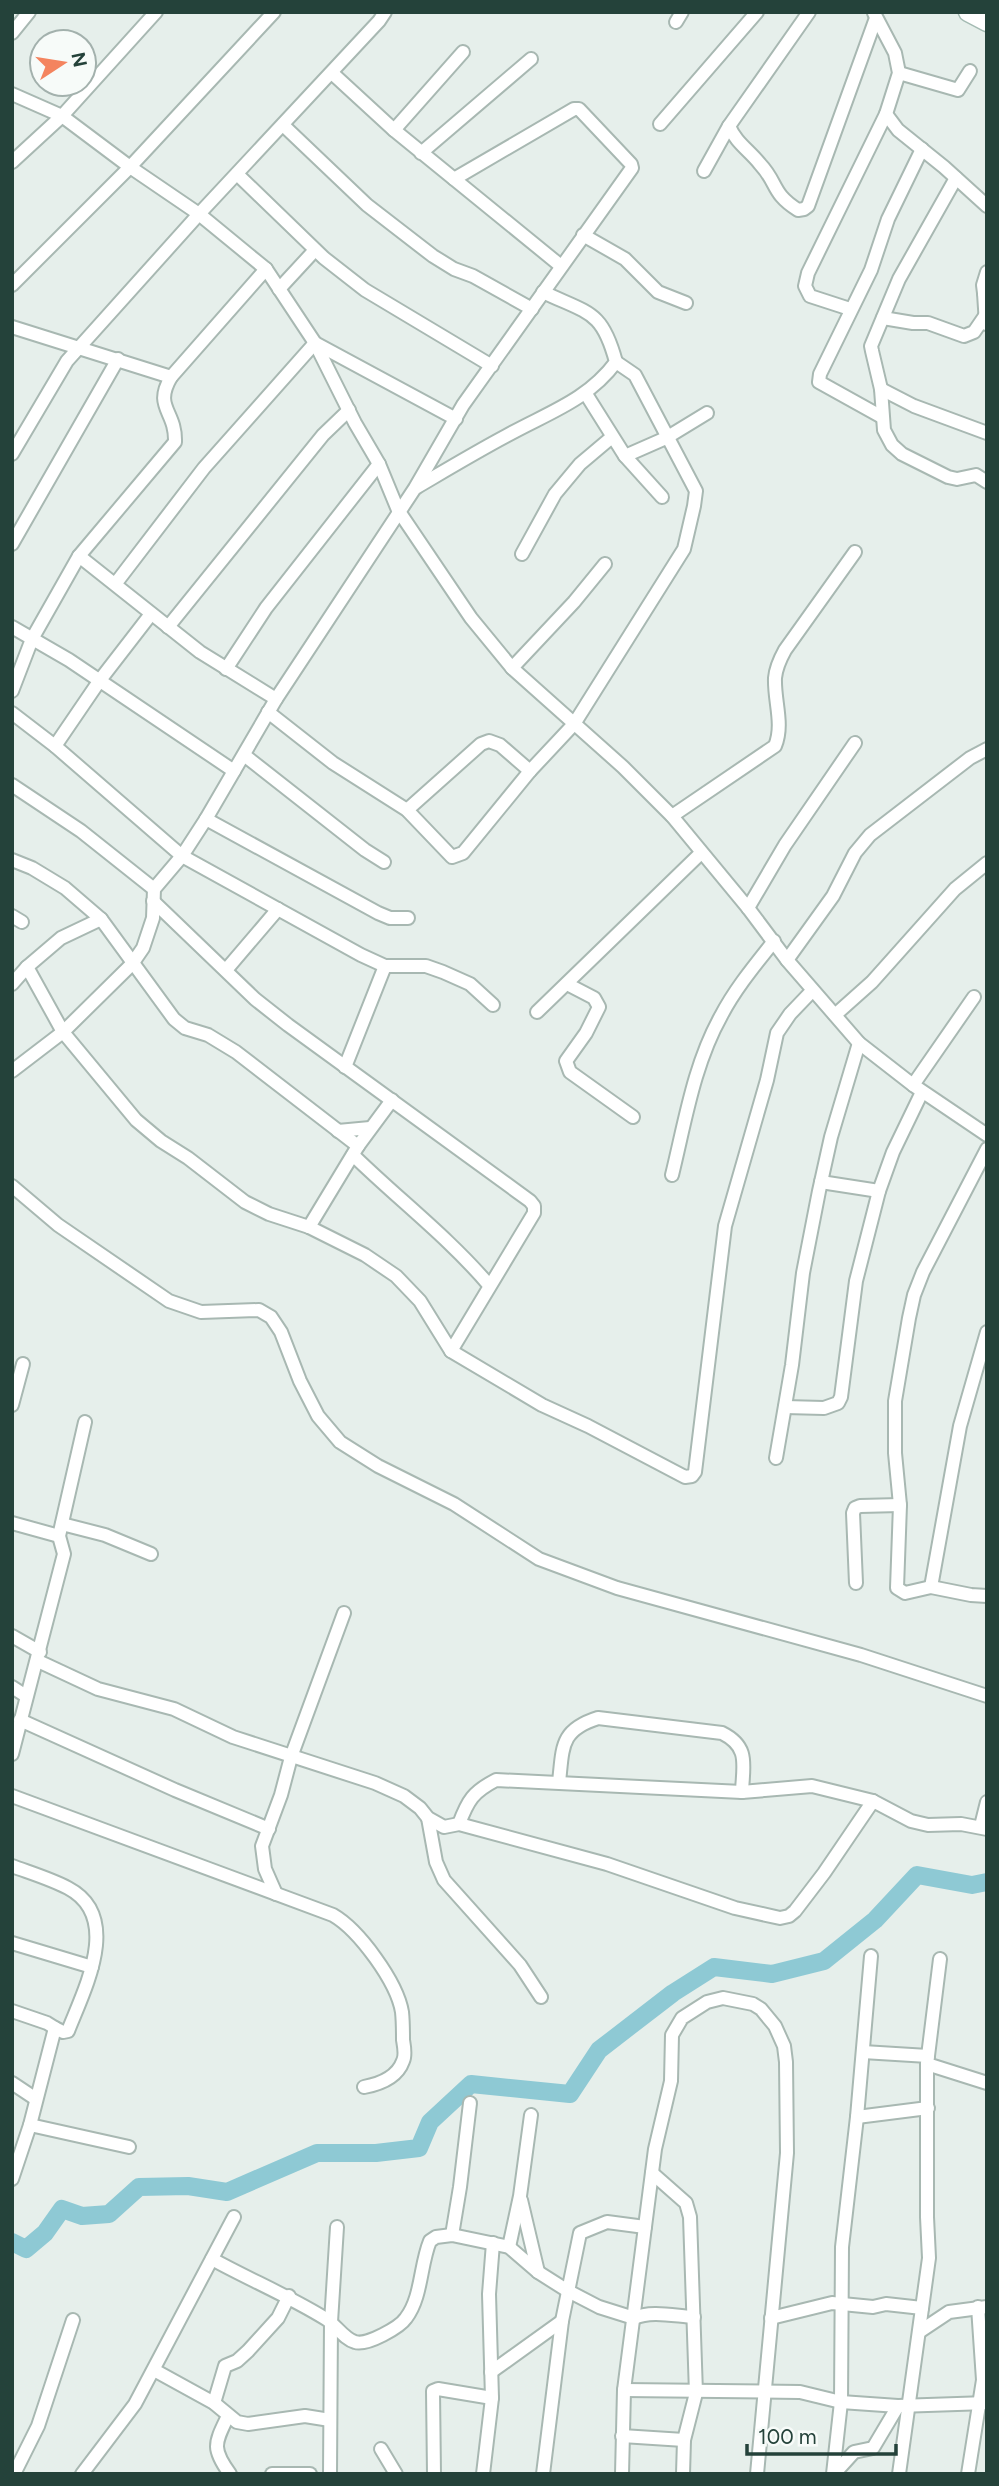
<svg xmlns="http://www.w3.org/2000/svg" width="999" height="2486" viewBox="0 0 999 2486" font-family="Figtree,sans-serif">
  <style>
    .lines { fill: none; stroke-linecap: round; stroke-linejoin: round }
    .river { stroke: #8ec9d4; stroke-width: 18 }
    .street-casing { stroke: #a8b8b2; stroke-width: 16 }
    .secondary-casing { stroke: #a4bbb3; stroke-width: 21 }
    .street { stroke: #fff; stroke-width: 12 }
    .secondary { stroke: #fff; stroke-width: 18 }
  </style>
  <rect width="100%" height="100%" fill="#e6efeb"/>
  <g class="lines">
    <!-- river -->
    <path class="river" d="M12,2242L26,2249L45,2233L62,2209L82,2216L109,2214L139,2187L188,2186L227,2192L317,2153H376L419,2148L430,2122L471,2084L570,2094L599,2050L673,1993L714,1967L772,1974L824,1961L875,1920L917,1875L972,1885L987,1882"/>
    <defs>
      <g id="street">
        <path d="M809,12L729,126C736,143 749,150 760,164C778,183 771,193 798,210L804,209L808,206L876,18"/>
        <path d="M676,22L682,12"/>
        <path d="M12,33L29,12"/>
        <path d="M332,73L394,130L561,266"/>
        <path d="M899,73L958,90L970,71"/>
        <path d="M12,94L62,116L130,167L199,214L266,269L315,343L355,423L379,464L398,510L471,618L512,668L623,767L672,816L748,908L787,960L859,1043L913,1085L987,1135"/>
        <path d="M886,114L898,130L944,167L987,206"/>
        <path d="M660,124L757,12"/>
        <path d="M283,125L367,205L433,256L454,269L473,276L532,309"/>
        <path d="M394,130L463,52"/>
        <path d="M421,153L531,59"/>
        <path d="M12,162L62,116L156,12"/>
        <path d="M704,171L729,126"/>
        <path d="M237,174L324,258L365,290L492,366"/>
        <path d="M956,178L899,279L871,346L872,351L881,389L884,430L892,445L902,454L948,477L957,479L976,475L987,482"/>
        <path d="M583,235L625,259L658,292L686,303"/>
        <path d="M987,272L983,285L984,293L987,294"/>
        <path d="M12,285L130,167L274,12"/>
        <path d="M279,289L315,250"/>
        <path d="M984,293L986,324"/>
        <path d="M850,309L810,296L805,286L808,273L886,114L899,73L895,53L874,13"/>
        <path d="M883,318L913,323H928L964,336L974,332L985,316"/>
        <path d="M12,327L171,377C153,408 176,410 175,442L79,556L32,639L12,691"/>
        <path d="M171,377L266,269"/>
        <path d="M881,389L914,406L987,433"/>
        <path d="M586,394L625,456L666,438L707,413"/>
        <path d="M882,417L819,382L820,374L871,270L888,219L922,149"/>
        <path d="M12,454L67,361L199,214L379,21L385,12"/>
        <path d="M625,456L662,497"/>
        <path d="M417,487C446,470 476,452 506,436C547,413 587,401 616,362C602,310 589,314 543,292"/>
        <path d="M12,544L118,359"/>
        <path d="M522,554L555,494L580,464L612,437"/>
        <path d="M79,556L200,652L276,699"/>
        <path d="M116,583L204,468L315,343L456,419"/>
        <path d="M12,627L69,660L234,771"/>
        <path d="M168,627L323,435L349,410"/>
        <path d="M512,668L574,602L605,564"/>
        <path d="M226,669L266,608L379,464"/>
        <path d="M268,712L333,763L407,810L452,857L463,853L530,771L574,724L684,549L694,506L696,491L635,375L616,362"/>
        <path d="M12,713L55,746L182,856L361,955L385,966H426L443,972L470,984L493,1005"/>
        <path d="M55,746L100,680L151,614"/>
        <path d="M244,755L365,850L384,862"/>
        <path d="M12,785L81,831L154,889"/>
        <path d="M407,810L481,744L489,741L500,745L530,771"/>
        <path d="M672,816L775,746C784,724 774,701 775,678C776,667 780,659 785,650L855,552"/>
        <path d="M206,819L378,913L390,918H408"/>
        <path d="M12,860L32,868L65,888L101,919L174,1019L185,1028L208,1035L236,1052L358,1146"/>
        <path d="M153,901L255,999L288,1025L530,1201L534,1206V1213L451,1351"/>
        <path d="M748,908L785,845L855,743"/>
        <path d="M12,916L22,922"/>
        <path d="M787,960L833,896L855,853L870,835L970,758L987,749"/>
        <path d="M27,967L63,1032L136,1120L161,1141L188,1158L245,1202L269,1214L309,1227L365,1255L396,1276L420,1301L451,1351L542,1405L588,1426L685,1477L692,1476L695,1472L725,1226L767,1080L777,1033L790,1014L812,991"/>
        <path d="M226,970L278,909"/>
        <path d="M12,984L27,967L61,938L101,919"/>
        <path d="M567,984L594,998L599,1007L586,1033L566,1061L570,1072L633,1117"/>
        <path d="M537,1012L701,853"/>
        <path d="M835,1015L872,982L955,889L987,863"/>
        <path d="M345,1067L385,966"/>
        <path d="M12,1071L63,1032L132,964L143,948L153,918L154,889L182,856L206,819L276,699L415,488L463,405L632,168L631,164L579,109H574L454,179"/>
        <path d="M913,1085L974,997"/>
        <path d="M338,1131L370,1128"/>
        <path d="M987,1149L923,1272L914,1295L909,1318L895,1401V1453L900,1505L897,1588L905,1593L931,1587L971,1595L987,1596"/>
        <path d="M353,1155C398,1199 448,1237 489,1285"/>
        <path d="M672,1175C685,1122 694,1064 721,1016C735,989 755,965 774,941"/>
        <path d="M821,1182L879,1191"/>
        <path d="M12,1186L58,1225L169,1301L201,1312L259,1310L271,1317L281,1332L300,1381L318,1416L340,1442L378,1466L454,1504L539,1559L617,1588L861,1655L987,1696"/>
        <path d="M309,1227L358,1146L392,1100"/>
        <path d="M12,1405L23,1364"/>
        <path d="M785,1407L824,1408L838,1403L841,1397L856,1281L879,1191L893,1152L922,1092"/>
        <path d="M776,1458L792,1365L803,1273L819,1191L831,1137L859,1043"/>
        <path d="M12,1523L59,1536"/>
        <path d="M62,1524L105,1535L151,1554"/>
        <path d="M856,1583L853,1513L855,1508L860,1506L900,1505"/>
        <path d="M931,1587L960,1426L987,1332"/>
        <path d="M12,1636L40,1652"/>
        <path d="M38,1661L98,1689L174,1709L233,1737L375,1783L404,1796L420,1808L428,1818L444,1827L459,1824L607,1864L735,1908L780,1918L789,1916L795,1911L824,1873L873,1801"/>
        <path d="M12,1687L26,1696"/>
        <path d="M20,1720L175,1790L269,1829"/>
        <path d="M12,1754L64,1554L59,1536L85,1422"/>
        <path d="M559,1782C563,1747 560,1730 598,1718L722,1733C750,1747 743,1765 742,1792"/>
        <path d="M12,1796L333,1915C359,1930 397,1982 402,2012C403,2021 403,2031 403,2040C404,2046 406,2055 403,2061C397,2078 380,2084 364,2087"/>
        <path d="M428,1818L436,1862L444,1880L520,1965L541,1997"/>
        <path d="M459,1824C468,1800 473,1792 496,1780L742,1792L812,1786L873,1801L911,1821L928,1825L961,1824L987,1829"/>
        <path d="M981,1826L987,1802"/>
        <path d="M12,1866C31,1873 51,1879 68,1888C123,1917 84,1990 68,2031L63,2032L55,2028"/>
        <path d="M276,1894L265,1869L262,1846L281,1795L291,1757L344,1613"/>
        <path d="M12,1943L92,1967"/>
        <path d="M12,2011L47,2023L55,2028L30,2125L12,2179"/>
        <path d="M863,2052L928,2056"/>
        <path d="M927,2064L987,2083"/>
        <path d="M12,2083L36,2099"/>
        <path d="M857,2117L928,2108"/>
        <path d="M30,2125L129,2147"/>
        <path d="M652,2173L686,2203L690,2217L696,2393L684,2440L683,2474"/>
        <path d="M521,2200L538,2272"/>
        <path d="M452,2235L460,2187L470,2103"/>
        <path d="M509,2247L520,2196L531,2115"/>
        <path d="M212,2259C250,2280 289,2296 326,2319C336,2325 344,2339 355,2342C367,2346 400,2327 406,2318C422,2297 420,2265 430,2241L436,2237L452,2235L509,2247L538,2272L568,2291L599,2307L634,2318C651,2310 675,2316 694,2317"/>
        <path d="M771,2318L832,2303L873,2307L886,2304L922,2308"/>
        <path d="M919,2332L949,2312L987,2307"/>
        <path d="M154,2370L214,2403L237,2422L248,2424L305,2416L330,2420"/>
        <path d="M491,2372L562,2321"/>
        <path d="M624,2390L800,2392L841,2402L898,2406L987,2403"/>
        <path d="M214,2403L225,2366L237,2361L248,2351L278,2318L289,2296"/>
        <path d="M228,2416C215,2443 211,2448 230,2474"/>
        <path d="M622,2436L684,2440"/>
        <path d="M381,2449L396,2474"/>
        <path d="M14,2474L38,2426L73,2320"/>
        <path d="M82,2474L135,2404L234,2217"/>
        <path d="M272,2474H310"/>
        <path d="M330,2474L331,2322L337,2227"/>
        <path d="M434,2474L433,2391L438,2389L492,2398"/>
        <path d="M483,2474L492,2398L489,2294L493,2243"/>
        <path d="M543,2474L562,2321L580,2233L607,2222L645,2227"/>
        <path d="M622,2474L624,2390L655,2149L671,2081L672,2035L682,2018L707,2002L723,1998L753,2004L761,2009L775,2026L784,2046L786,2062L787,2153L757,2474"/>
        <path d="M833,2474L841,2402L842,2247L857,2117L871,1956"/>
        <path d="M834,2474L854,2452L873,2448L898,2406"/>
        <path d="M899,2474L929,2258L927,2217V2064L940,1959"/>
        <path d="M968,2474L983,2380L978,2307"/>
      </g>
      <path id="secondary" d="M968,12L987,22"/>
    </defs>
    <!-- street casing -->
    <use href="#street" class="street-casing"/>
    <!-- secondary casing -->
    <use href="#secondary" class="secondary-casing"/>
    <!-- street -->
    <use href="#street" class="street"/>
    <!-- secondary -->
    <use href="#secondary" class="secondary"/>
  </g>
  <!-- border -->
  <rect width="999" height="2486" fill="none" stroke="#24423a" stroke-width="28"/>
  <!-- north arrow -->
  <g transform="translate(63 63) rotate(78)"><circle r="33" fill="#f7fbf9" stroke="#a3b1ad" stroke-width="2"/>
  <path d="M0-5L12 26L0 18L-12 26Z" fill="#f4845f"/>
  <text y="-10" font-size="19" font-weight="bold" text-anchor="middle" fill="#24423a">N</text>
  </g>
  <!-- scale -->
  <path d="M747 2444v10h149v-10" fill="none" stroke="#24423a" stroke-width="3.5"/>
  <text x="758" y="2444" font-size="21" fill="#24423a" stroke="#f7fbf9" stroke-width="5" paint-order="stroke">100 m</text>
</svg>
